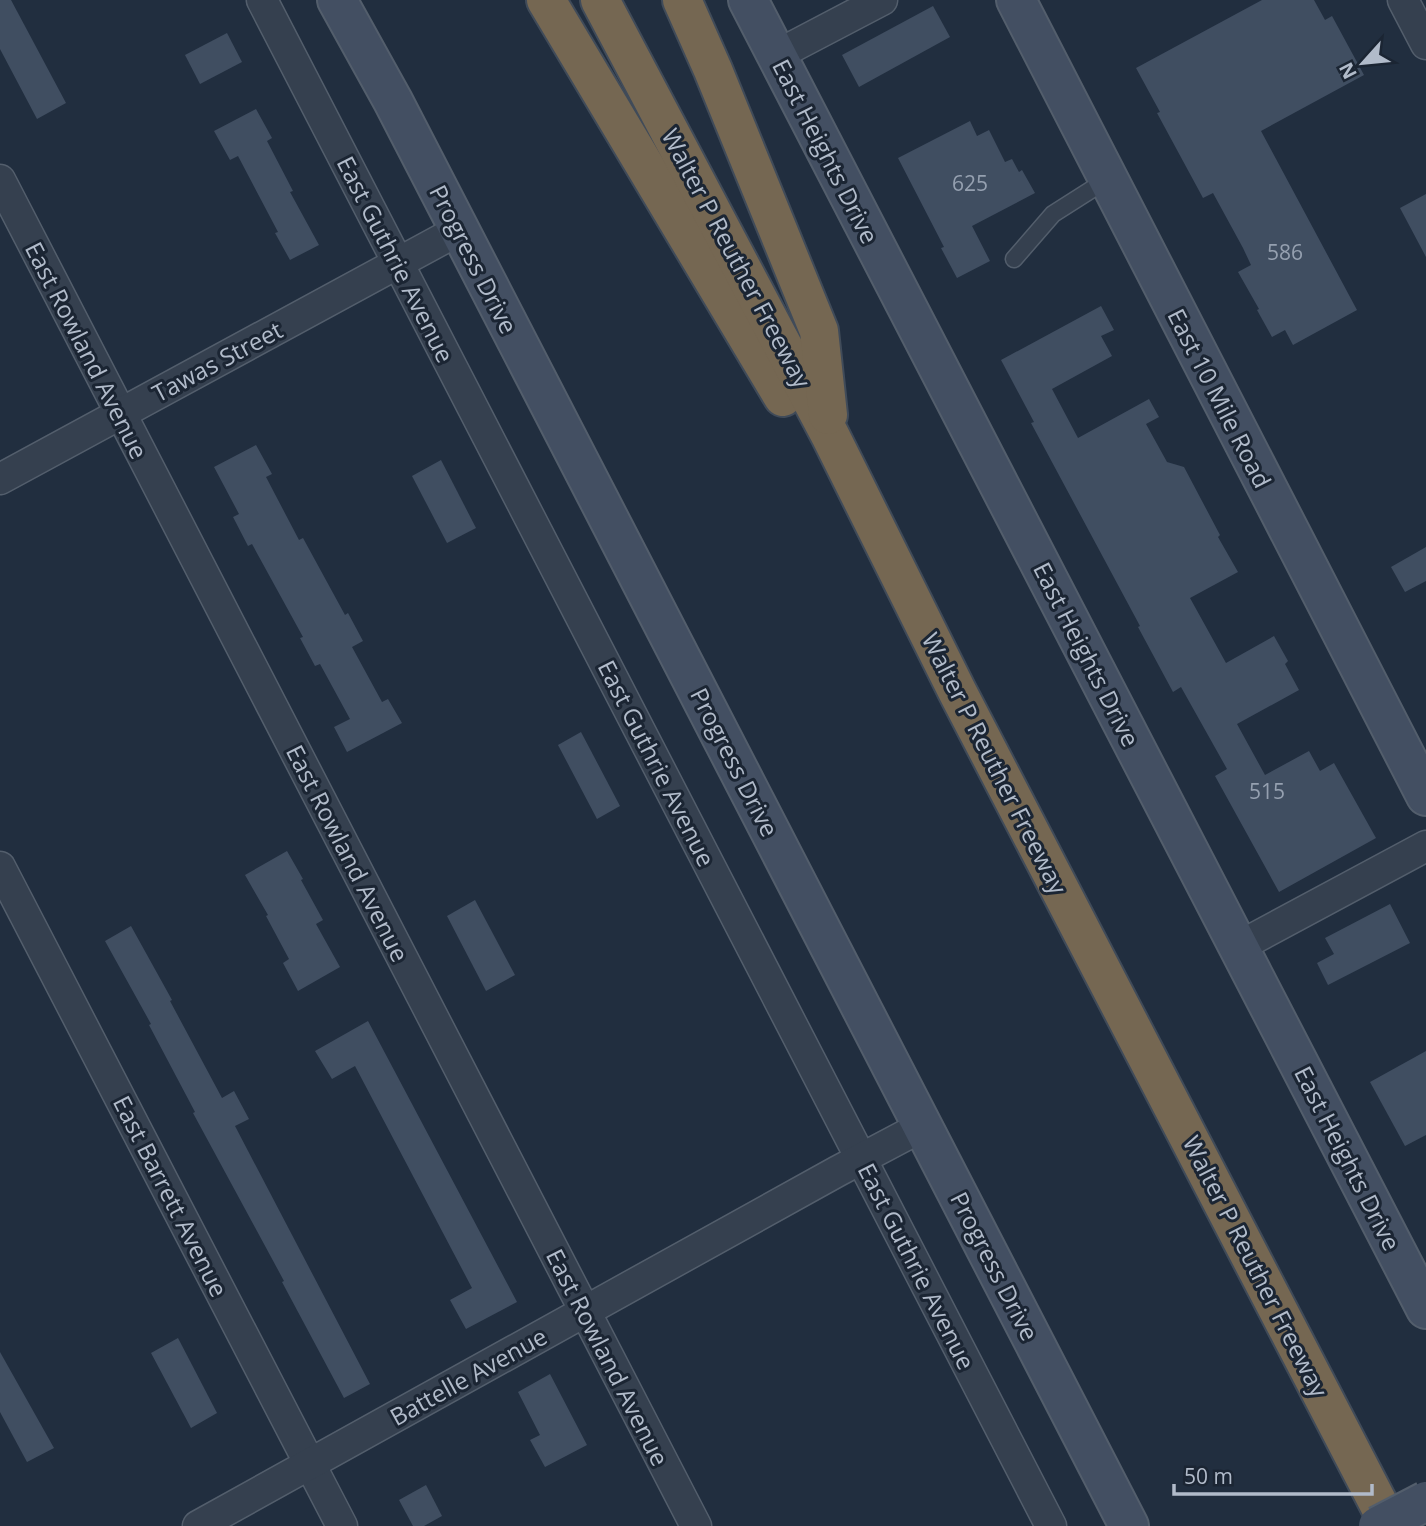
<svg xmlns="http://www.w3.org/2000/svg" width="1426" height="1526" viewBox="0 0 1426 1526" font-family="'Open Sans',sans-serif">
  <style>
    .building { fill: #404e61 }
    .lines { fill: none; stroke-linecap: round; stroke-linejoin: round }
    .lane-casing { stroke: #535e6c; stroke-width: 19 }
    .street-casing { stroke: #535e6c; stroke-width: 33 }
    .secondary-casing { stroke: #535e6c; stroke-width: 42 }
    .highway-casing { stroke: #404b59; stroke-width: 42 }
    .lane { stroke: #35404f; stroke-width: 16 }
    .street { stroke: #35404f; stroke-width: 30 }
    .secondary { stroke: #434f62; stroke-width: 38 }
    .highway { stroke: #756752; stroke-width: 38 }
    .secondary-bridge-casing { stroke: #535e6c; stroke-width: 42; stroke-linecap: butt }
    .secondary-bridge { stroke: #434f62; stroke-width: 38 }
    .labels { text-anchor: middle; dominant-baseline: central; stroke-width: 6; stroke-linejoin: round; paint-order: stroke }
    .number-label { font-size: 21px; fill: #95a0b0 }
    .street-label { font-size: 24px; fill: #b1bbca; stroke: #1b2533 }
  </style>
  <rect width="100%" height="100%" fill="#212e3f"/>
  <!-- building -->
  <g class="building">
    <path d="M0,0H11L66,103L37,119L0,49Z"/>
    <path d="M1262,0H1314L1325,20L1332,16L1364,75L1261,131L1357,310L1293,345L1285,330L1272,337L1257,310L1259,309L1238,272L1251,265L1243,248L1213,193L1203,198L1157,113L1160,112L1136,68Z"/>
    <path d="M933,6L950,37L859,87L842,55Z"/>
    <path d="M227,33L242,62L200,84L185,55Z"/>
    <path d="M256,109L272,138L267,141L293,191L290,192L319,245L290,260L275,233L278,232L238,156L230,160L214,131Z"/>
    <path d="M970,121L977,136L989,130L1005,162L1012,159L1019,172L1022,170L1035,193L972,226L990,261L957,278L941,248L944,247L898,158Z"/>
    <path d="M1426,194V257L1400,208Z"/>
    <path d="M1101,306L1114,330L1101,336L1112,356L1052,389L1078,438L1149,399L1159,417L1146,424L1167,462L1184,467L1220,535L1218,537L1238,572L1190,598L1226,663L1274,636L1288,661L1285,664L1299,690L1237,724L1265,775L1309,751L1320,771L1334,763L1376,838L1279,892L1215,776L1227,769L1181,687L1173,692L1138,627L1140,626L1031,423L1034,422L1001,360Z"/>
    <path d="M256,445L272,474L266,477L299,540L303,538L345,615L348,613L363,641L352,647L382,702L388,699L402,723L347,752L334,727L350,719L320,664L315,666L300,638L303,637L252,544L248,546L233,517L239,514L214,467Z"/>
    <path d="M441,460L476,528L447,543L412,476Z"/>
    <path d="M1426,547V581L1405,592L1391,567Z"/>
    <path d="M581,732L620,806L597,819L558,745Z"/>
    <path d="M287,851L303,879L301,880L323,920L316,924L340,967L298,991L283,963L289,959L266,916L268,915L245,875Z"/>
    <path d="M475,900L515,975L486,991L447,916Z"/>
    <path d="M1390,904L1410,943L1328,985L1317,963L1334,954L1325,938Z"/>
    <path d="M131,926L172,1000L170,1001L222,1098L234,1091L249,1119L235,1126L370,1384L344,1398L282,1282L284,1281L193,1113L195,1112L149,1025L151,1024L105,941Z"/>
    <path d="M368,1021L517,1302L466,1329L450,1300L472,1288L355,1066L332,1079L315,1051Z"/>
    <path d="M1426,1051V1135L1405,1146L1370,1082Z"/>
    <path d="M178,1338L217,1413L191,1428L151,1353Z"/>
    <path d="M0,1352L54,1448L27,1462L0,1412Z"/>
    <path d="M550,1374L587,1445L545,1467L530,1440L540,1435L518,1392Z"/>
    <path d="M426,1485L442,1516L424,1526H413L399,1500Z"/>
  </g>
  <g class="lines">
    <defs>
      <path id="lane" d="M1014,259L1053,214L1108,179"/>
      <g id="street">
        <path d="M262,0L1051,1526"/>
        <path d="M1403,0L1426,44"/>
        <path d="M777,55L882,0"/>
        <path d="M0,180L696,1526"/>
        <path d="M0,479L459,230"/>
        <path d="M0,867L342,1526"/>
        <path d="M1238,947L1426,846"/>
        <path d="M198,1526L838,1171L923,1126"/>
      </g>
      <g id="secondary">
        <path d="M337,0L393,101L1129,1526"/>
        <path d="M748,0L1426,1309"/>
        <path d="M1016,0L1426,796"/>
      </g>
      <g id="highway">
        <path d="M546,0L783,397"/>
        <path d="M600,0L830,435L957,691L1390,1526"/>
        <path d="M682,0L713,70L819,331L828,415"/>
      </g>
    </defs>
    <!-- lane casing -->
    <use href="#lane" class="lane-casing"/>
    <!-- street casing -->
    <use href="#street" class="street-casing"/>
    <!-- secondary casing -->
    <use href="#secondary" class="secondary-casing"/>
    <!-- highway casing -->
    <use href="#highway" class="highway-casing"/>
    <!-- lane -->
    <use href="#lane" class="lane"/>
    <!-- street -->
    <use href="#street" class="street"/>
    <!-- secondary -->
    <use href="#secondary" class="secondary"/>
    <!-- highway -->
    <use href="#highway" class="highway"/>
    <defs>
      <path id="secondary-bridge" d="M1378,1526L1426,1501"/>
    </defs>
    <!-- secondary-bridge casing -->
    <use href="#secondary-bridge" class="secondary-bridge-casing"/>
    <!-- secondary-bridge -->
    <use href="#secondary-bridge" class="secondary-bridge"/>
  </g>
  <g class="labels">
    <!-- number labels -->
    <g class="number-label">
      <text x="970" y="183">625</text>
      <text x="1285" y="252">586</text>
      <text x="1267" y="791">515</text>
    </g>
    <!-- street labels -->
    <g class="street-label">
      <text transform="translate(826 151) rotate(63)">East Heights Drive</text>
      <text transform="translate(737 258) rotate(62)">Walter P Reuther Freeway</text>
      <text transform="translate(396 259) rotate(63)">East Guthrie Avenue</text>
      <text transform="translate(474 259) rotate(63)">Progress Drive</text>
      <text transform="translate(87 350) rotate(63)">East Rowland Avenue</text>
      <text transform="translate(217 361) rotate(-28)">Tawas Street</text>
      <text transform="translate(1220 398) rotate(63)">East 10 Mile Road</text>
      <text transform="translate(1087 654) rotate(63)">East Heights Drive</text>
      <text transform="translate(735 762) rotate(63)">Progress Drive</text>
      <text transform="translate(657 763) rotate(63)">East Guthrie Avenue</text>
      <text transform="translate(995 763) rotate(63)">Walter P Reuther Freeway</text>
      <text transform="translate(348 853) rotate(63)">East Rowland Avenue</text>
      <text transform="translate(1348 1158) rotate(63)">East Heights Drive</text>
      <text transform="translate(171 1196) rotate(63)">East Barrett Avenue</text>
      <text transform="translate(917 1266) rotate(63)">East Guthrie Avenue</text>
      <text transform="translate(995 1266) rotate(63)">Progress Drive</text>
      <text transform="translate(1256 1266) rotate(63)">Walter P Reuther Freeway</text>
      <text transform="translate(608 1357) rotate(63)">East Rowland Avenue</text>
      <text transform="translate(468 1376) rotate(-29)">Battelle Avenue</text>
    </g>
  </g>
  <!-- north arrow -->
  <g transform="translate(1363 63) rotate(243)" stroke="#1b2533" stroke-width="5" paint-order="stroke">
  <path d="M0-5L12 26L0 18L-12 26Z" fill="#b1bbca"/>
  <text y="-10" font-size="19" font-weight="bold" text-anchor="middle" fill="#b1bbca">N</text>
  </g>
  <!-- scale -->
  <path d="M1174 1484v10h198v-10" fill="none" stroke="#b1bbca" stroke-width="3.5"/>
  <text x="1184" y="1484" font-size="21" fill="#b1bbca" stroke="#1b2533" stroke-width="5" paint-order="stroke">50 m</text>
</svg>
